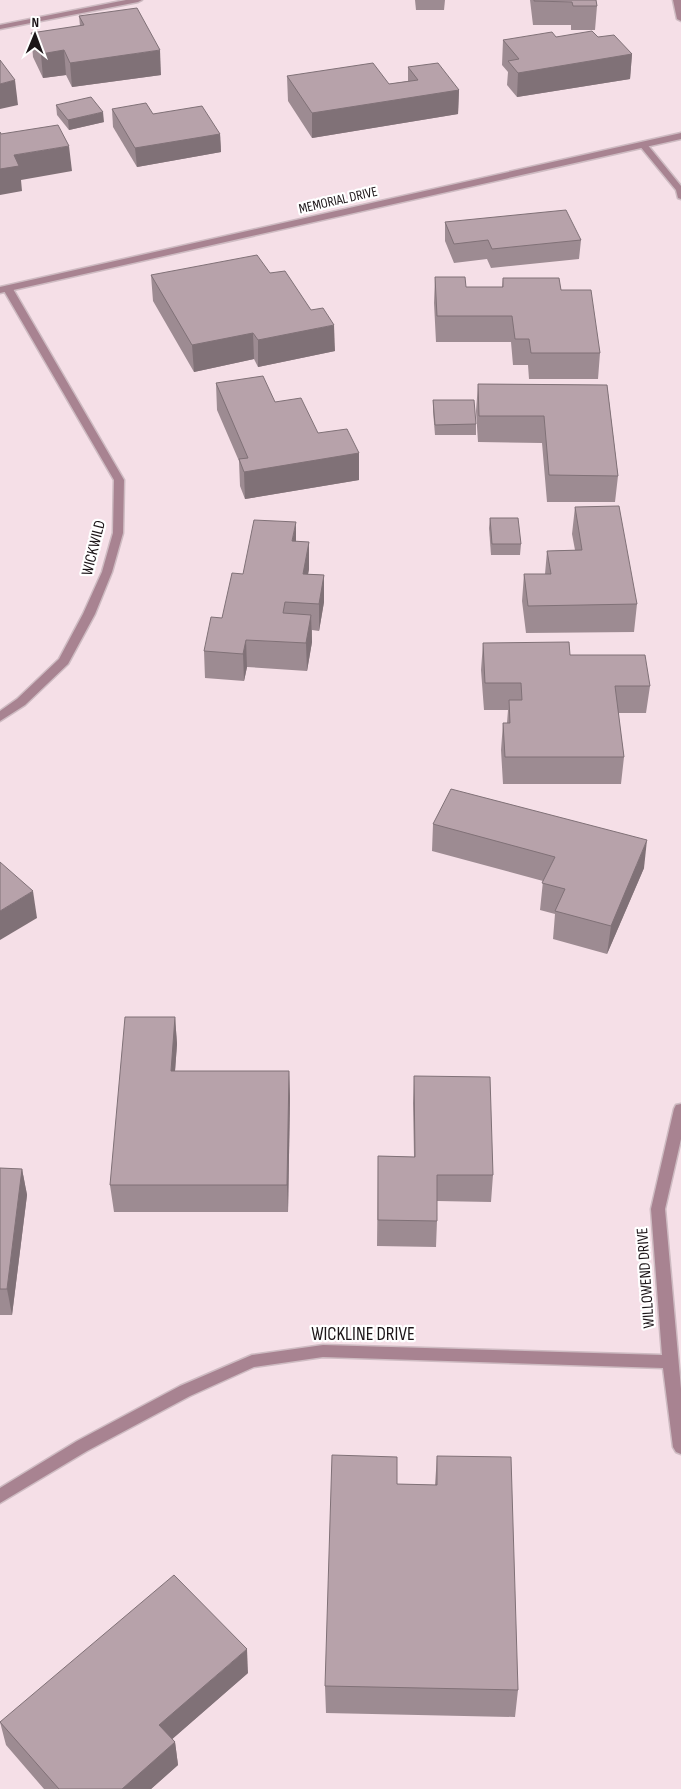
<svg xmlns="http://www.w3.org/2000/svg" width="681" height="1789" viewBox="0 0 681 1789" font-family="'Sofia Sans Condensed',sans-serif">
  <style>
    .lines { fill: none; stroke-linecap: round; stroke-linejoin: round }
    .minor-casing { stroke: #cebbc2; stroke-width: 3 }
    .tertiary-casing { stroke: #cebbc2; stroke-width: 3 }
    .minor { fill: #a88391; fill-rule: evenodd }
    .tertiary { fill: #a88391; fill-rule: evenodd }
    .wall { fill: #9d8b92 }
    .shaded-wall { fill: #807177 }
    .building { fill: #b7a2aa; stroke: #807177 }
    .labels { text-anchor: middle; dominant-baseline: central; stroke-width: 4.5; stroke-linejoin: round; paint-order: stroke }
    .far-street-label { font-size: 14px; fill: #1c1518; stroke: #fff }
    .street-label { font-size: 16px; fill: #1c1518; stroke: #fff }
    .near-street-label { font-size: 19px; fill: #1c1518; stroke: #fff }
  </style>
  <rect width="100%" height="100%" fill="#f5dfe7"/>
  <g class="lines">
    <defs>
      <g id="minor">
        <path d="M126,0H142L138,2L0,29V25Z"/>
        <path d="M673,0H681V21L677,19Z"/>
        <path d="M643,142L646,143L681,186V199L678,198L676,190L639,145Z"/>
        <path d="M8,286L13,289L124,480L123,533L112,572L95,614L68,664L25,705L0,721V711L17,699L59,659L83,614L102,572L113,533L114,480L3,289Z"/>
        <path d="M681,1104V1139L665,1209L681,1389V1454L676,1452L673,1447L663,1368L323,1357L254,1367L190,1396L87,1451L0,1503V1488L77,1441L180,1386L252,1355L323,1345L662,1355L651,1209L674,1109L676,1105Z"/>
      </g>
      <path id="tertiary" d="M681,133V139L0,293V287Z"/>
    </defs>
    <!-- minor casing -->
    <use href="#minor" class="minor-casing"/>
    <!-- tertiary casing -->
    <use href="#tertiary" class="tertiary-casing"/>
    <!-- minor -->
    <use href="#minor" class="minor"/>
    <!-- tertiary -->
    <use href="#tertiary" class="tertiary"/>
  </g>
  <!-- wall -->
  <g class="wall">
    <path d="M415,0H445L444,10H416Z"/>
    <path d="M530,0H596L597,6L595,30H571V25H533Z"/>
    <path d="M79,16L161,75L72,87L66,75L43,78L33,57L31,33L80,26Z"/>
    <path d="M556,37H598L632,54L630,79L517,97L507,85L508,72L502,65L503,40Z"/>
    <path d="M408,67L459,90L458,114L312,138L288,101L287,76L389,84L408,81Z"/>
    <path d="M56,105L104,122L69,130L57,115Z"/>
    <path d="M112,109L153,114L220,134L221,152L137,167L113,127Z"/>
    <path d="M445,222L581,240L579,259L491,268L487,259L454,263L445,241Z"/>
    <path d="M270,273L335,351L258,367L254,359L194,372L153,301L151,275Z"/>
    <path d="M435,277L466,287H502L503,278L561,290L600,353L598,379H529L528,365H513L511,342H436L434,303Z"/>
    <path d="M216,383L275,402L318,433L359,453V480L245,499L240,486L239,461L217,410Z"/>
    <path d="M478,384L607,385L618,476L615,502H547L542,443L478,442L476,411Z"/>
    <path d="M433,400L476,424V435H435L433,411Z"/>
    <path d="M575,507L637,604L634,632L526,633L522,601L524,574H545L547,551L575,550L572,534Z"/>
    <path d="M490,518L521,544L520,555H491L489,528Z"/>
    <path d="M309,542V569L308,574L324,575V602L319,631L312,630V642L307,671L247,667L244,681L205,678L204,651L222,618L243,574Z"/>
    <path d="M483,643L570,655L650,686L646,713H618L624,757L621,784H503L501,750L503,723H507L508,710H484L481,670Z"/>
    <path d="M433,824L644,868L607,954L553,939L555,914L540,910L543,881L432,851Z"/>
    <path d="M175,1017L177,1044L175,1071H289L290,1098L288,1212H114L110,1185Z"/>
    <path d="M414,1076L493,1175L491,1202L437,1201V1221L436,1247L377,1246L378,1156L414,1157L413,1103Z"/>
    <path d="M0,1168L22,1169L27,1195L12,1315H0Z"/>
    <path d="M437,1456L518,1690L515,1717L326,1713L325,1686L397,1484L435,1485Z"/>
    <path d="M248,1673L172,1739L175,1742L178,1765L151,1789H44L6,1745L0,1722Z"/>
  </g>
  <!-- shaded-wall -->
  <g class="shaded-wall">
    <path d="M64,50L66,75L43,78L41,54Z"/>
    <path d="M160,50L161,75L72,87L70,63Z"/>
    <path d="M632,54L630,79L517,97L518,73Z"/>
    <path d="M15,80L18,105L0,109V84Z"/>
    <path d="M459,90L458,114L312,138V113Z"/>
    <path d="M103,112L104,122L69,130L68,120Z"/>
    <path d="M220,134L221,152L137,167L135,148Z"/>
    <path d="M69,146L72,171L21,180L22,191L0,195V169L14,155Z"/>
    <path d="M334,325L335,351L258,367V340Z"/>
    <path d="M253,333L254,359L194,372L192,345Z"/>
    <path d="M359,453V480L245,499L244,472Z"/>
    <path d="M296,522V549L292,541Z"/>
    <path d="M309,542V569L303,601V574Z"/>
    <path d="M324,575V602L319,631V604Z"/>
    <path d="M311,615L312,642L307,671L306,643Z"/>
    <path d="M246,640L247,667L244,681L243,654Z"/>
    <path d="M647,840L644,868L607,954L611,926Z"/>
    <path d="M33,891L37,918L0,940V911Z"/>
    <path d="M175,1017L177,1044L173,1098L171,1071Z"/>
    <path d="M289,1071L290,1098L288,1212L287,1185Z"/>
    <path d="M22,1169L27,1195L12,1315L7,1289Z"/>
    <path d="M247,1649L248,1673L162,1748L159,1725Z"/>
    <path d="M175,1742L178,1765L151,1789H122Z"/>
  </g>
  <!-- building -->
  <g class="building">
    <path d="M534,0H596L597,6H573L572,2L534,1Z"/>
    <path d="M137,8L160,50L70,63L64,50L41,54L31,33L84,25L79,16Z"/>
    <path d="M592,31L598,37L614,35L632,54L518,73L508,61L519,59L503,40L552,32L556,37Z"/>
    <path d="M0,60L15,80L0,84Z"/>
    <path d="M373,63L389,84L418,80L408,67L438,63L459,90L312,113L287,76Z"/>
    <path d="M91,97L103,112L68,120L56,105Z"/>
    <path d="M146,103L153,114L202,106L220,134L135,148L112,109Z"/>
    <path d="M58,125L69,146L14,155L19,166L0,169V132L1,134Z"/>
    <path d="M566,210L581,240L492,249L488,240L454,244L445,222Z"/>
    <path d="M257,255L270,273L285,271L311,310L323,308L334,325L258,340L253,333L192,345L151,275Z"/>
    <path d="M435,277H465L466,287H503V278H559L561,290H591L600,353H531L529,339H515L512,316H437Z"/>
    <path d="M263,376L275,402L301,398L318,433L347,429L359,453L244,472L239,459L248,458L216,383Z"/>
    <path d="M478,384L607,385L618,476L549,475L544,416H479Z"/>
    <path d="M433,400H474L476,424L435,425Z"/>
    <path d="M619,506L637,604L528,606L524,574H551L547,551L582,550L575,507Z"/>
    <path d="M490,518H518L521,544H492Z"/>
    <path d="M254,520L296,522L292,541L309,542L303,574L324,575L319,604L285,602L283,613L311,615L306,643L246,640L243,654L204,651L211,617L222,618L232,573L243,574Z"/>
    <path d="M569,642L570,655H645L650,686H615L624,757H505L503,723H510L509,700H522L521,683H485L483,643Z"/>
    <path d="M451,789L647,840L611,926L555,911L565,889L542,883L555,857L433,824Z"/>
    <path d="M0,862L33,891L0,911Z"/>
    <path d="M125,1017H175L171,1071H289L287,1185H110Z"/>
    <path d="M414,1076L490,1077L493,1175H437V1221L378,1220V1156L415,1157Z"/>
    <path d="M0,1168L22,1169L7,1289H0Z"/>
    <path d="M332,1455L397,1457V1484L437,1485V1456L511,1457L518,1690L325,1686Z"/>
    <path d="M174,1575L247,1649L159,1725L175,1742L122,1789H59L0,1722Z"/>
  </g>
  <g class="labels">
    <!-- far-street labels -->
    <g class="far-street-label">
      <text transform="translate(338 200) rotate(-13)">MEMORIAL DRIVE</text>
    </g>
    <!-- street labels -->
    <g class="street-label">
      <text transform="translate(94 548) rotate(-76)">WICKWILD</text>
      <text transform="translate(646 1278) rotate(-94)">WILLOWEND DRIVE</text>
    </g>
    <!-- near-street labels -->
    <g class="near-street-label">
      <text x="363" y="1334">WICKLINE DRIVE</text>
    </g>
  </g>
  <!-- north arrow -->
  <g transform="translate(35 35) rotate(1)" stroke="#ffffff" stroke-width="4" paint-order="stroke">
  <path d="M0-4L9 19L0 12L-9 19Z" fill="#1c1518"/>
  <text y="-8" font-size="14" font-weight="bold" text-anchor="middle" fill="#1c1518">N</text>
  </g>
</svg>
